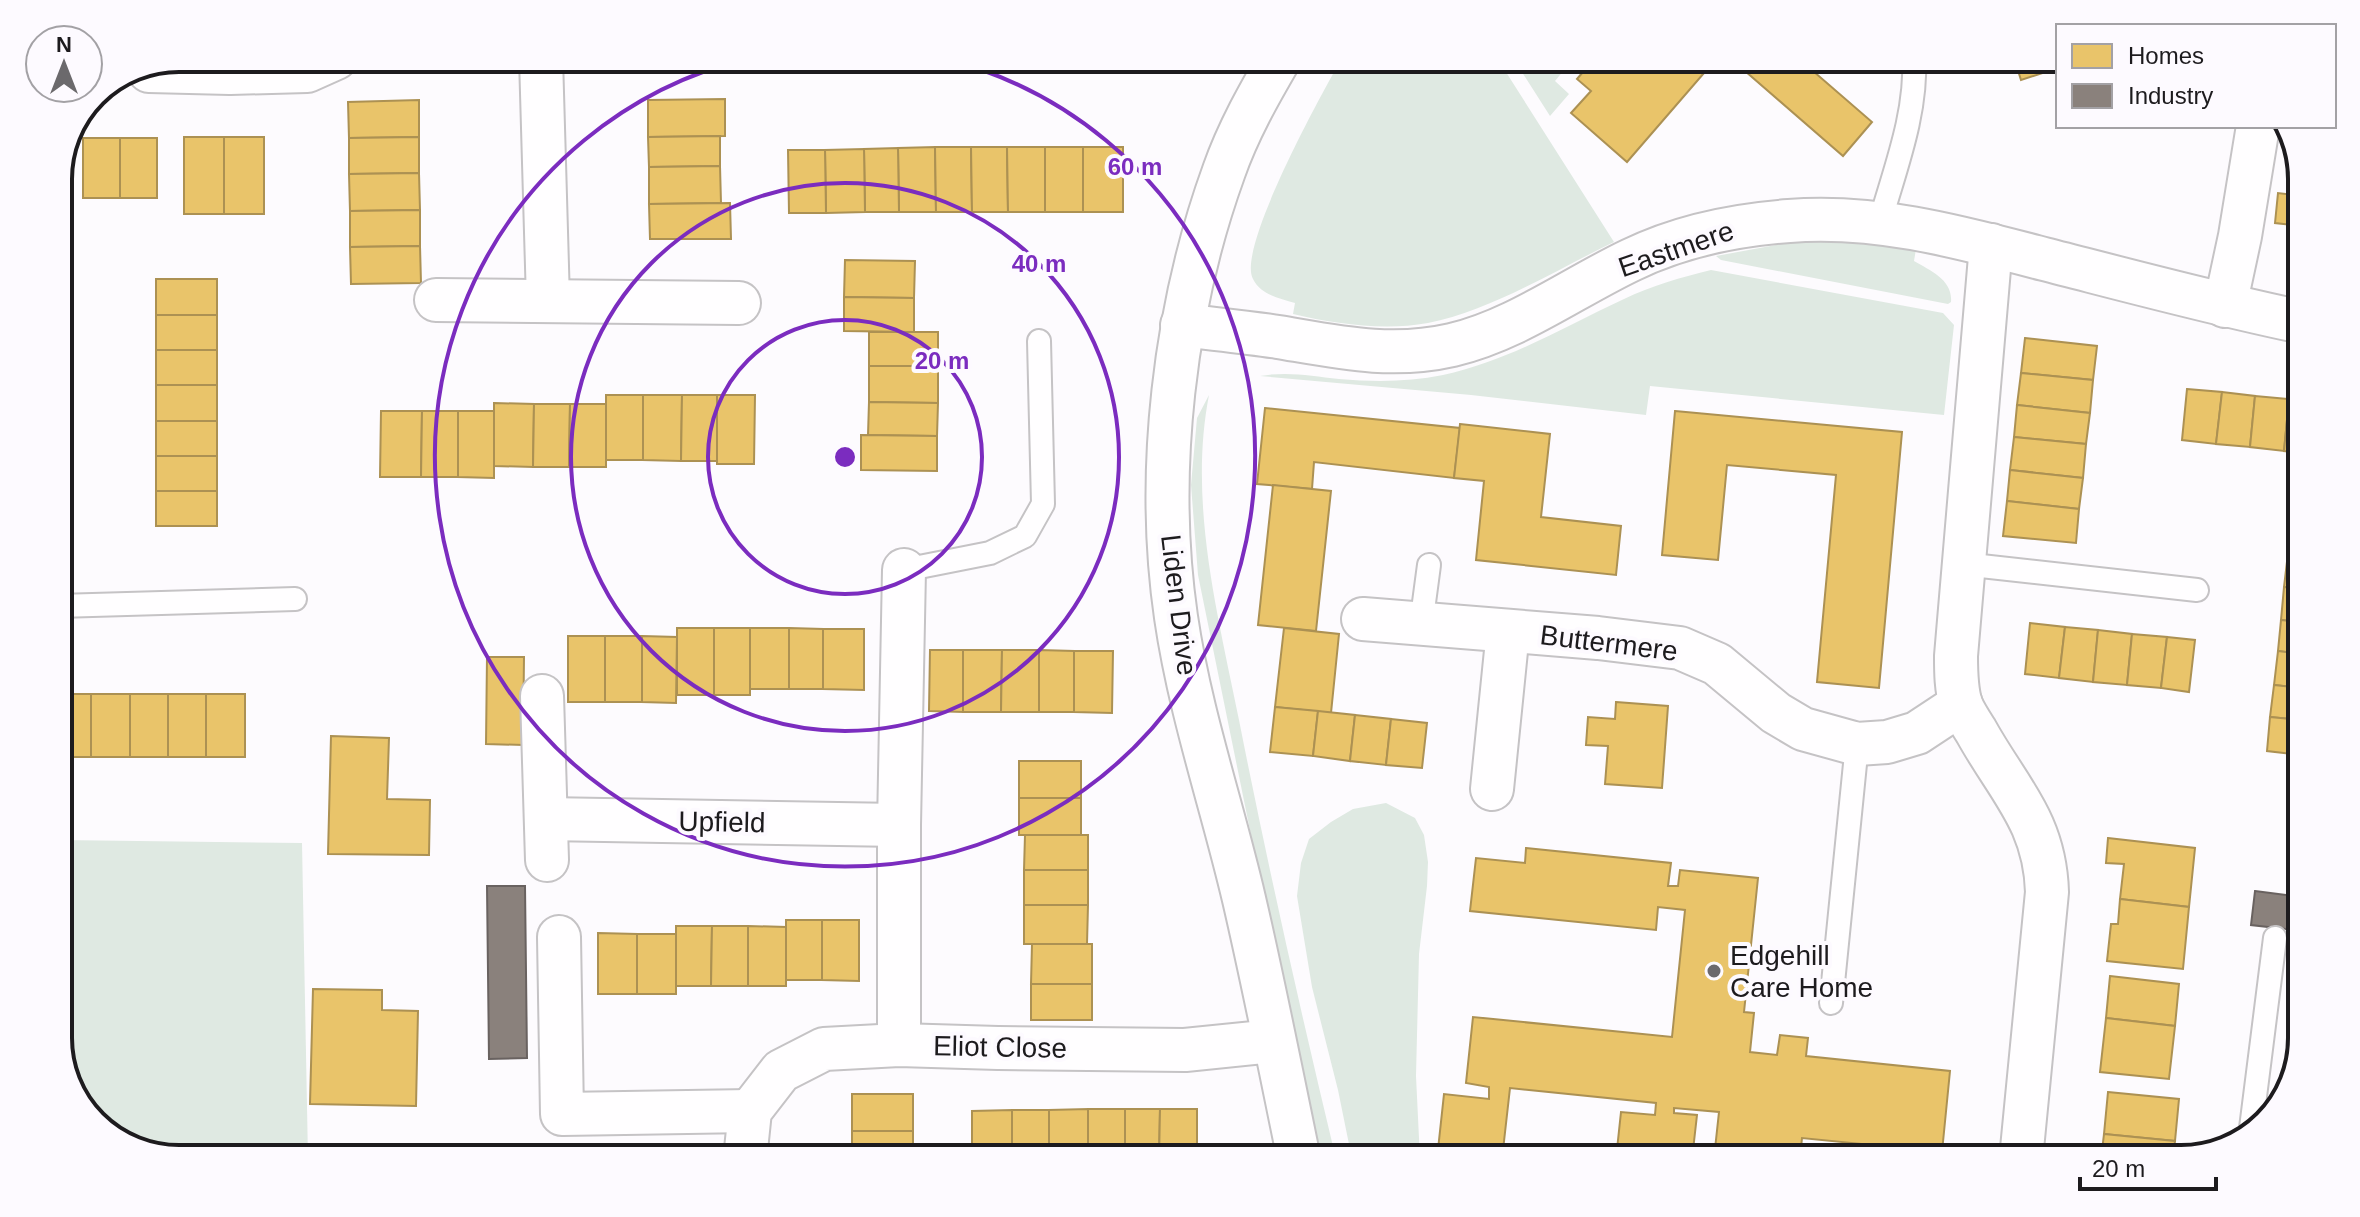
<svg xmlns="http://www.w3.org/2000/svg" width="2360" height="1217" viewBox="0 0 2360 1217" font-family="Helvetica,sans-serif">
  <style>
    .green { fill: #dfe9e2 }
    .homes { fill: #e9c46a; stroke: #ac9153; stroke-width: 2 }
    .industry { fill: #8a817c; stroke: #696260; stroke-width: 2 }
    .lines { fill: none; stroke-linecap: round; stroke-linejoin: round }
    .service-casing { stroke: #c5c3c5; stroke-width: 26 }
    .minor-casing { stroke: #c5c3c5; stroke-width: 46 }
    .service { stroke: #fffeff; stroke-width: 22 }
    .minor { stroke: #fffeff; stroke-width: 42 }
    .ring { fill: none; stroke: #7b2cbf; stroke-width: 4 }
    .poi-dot { fill: #6b696c; stroke: #fdfaff; stroke-width: 3 }
    .labels { text-anchor: middle; dominant-baseline: central; stroke-width: 8; stroke-linejoin: round; paint-order: stroke }
    .street-label { font-size: 28px; fill: #1d1b1e; stroke: #fdfaff }
    .poi-label { font-size: 28px; fill: #1d1b1e; stroke: #fdfaff; text-anchor: start }
    .rim { fill: none; stroke: #1d1b1e; stroke-width: 4 }
    .centre { fill: #7b2cbf; stroke: #fdfaff; stroke-width: 4 }
    .ring-label { font-size: 24px; text-anchor: middle; font-weight: bold; fill: #7b2cbf; stroke: #fdfaff; stroke-width: 8; stroke-linejoin: round; paint-order: stroke }
  </style>
  <rect width="100%" height="100%" fill="#fdfbfe"/>
  <!-- green -->
  <g class="green">
    <path d="M1342,58H1497L1614,242C1556,270 1490,311 1428,323C1384,331 1335,324 1293,314L1295,303C1279,298 1261,295 1253,279C1236,249 1323,91 1342,58Z"/>
    <path d="M1513,58H1574L1555,81L1569,94L1550,116Z"/>
    <path d="M1844,239L1916,249L1914,261C1931,271 1953,280 1951,302L1948,304L1721,260L1716,256L1803,240Z"/>
    <path d="M1711,270L1943,313L1954,325L1944,415L1650,386L1646,415L1471,395L1260,376C1288,371 1312,376 1339,379C1374,382 1409,382 1443,375C1508,361 1564,327 1624,299C1651,286 1682,277 1711,270Z"/>
    <path d="M1209,395C1188,503 1218,615 1239,720C1268,867 1301,1013 1336,1159H1322L1251,835L1198,575L1191,485L1197,418Z"/>
    <path d="M1386,803L1415,818L1424,835L1428,862L1427,886L1419,954L1416,1076L1420,1159H1352L1338,1090L1312,987L1297,896L1301,863L1309,839L1331,822L1353,809Z"/>
    <path d="M60,840L302,843L308,1159H179L126,1147L79,1105L58,1046Z"/>
  </g>
  <!-- homes -->
  <g class="homes">
    <path d="M1595,58H1717L1627,162L1571,113L1591,91L1577,79Z"/>
    <path d="M1730,58H1798L1872,122L1843,156Z"/>
    <path d="M2014,58H2058V68L2021,80Z"/>
    <path d="M725,99V136L648,137V100Z"/>
    <path d="M419,100V137L349,138L348,102Z"/>
    <path d="M720,136V166L649,167L648,137Z"/>
    <rect x="184" y="137" width="40" height="77"/>
    <rect x="224" y="137" width="40" height="77"/>
    <path d="M419,137V173L349,174V138Z"/>
    <rect x="83" y="138" width="37" height="60"/>
    <rect x="120" y="138" width="37" height="60"/>
    <path d="M935,147L936,212H899L898,148Z"/>
    <path d="M935,147H971L972,212H936Z"/>
    <path d="M971,147H1007L1008,212H972Z"/>
    <path d="M1007,147H1045V212H1008Z"/>
    <rect x="1045" y="147" width="38" height="65"/>
    <rect x="1083" y="147" width="40" height="65"/>
    <path d="M898,148L899,212H865L864,149Z"/>
    <path d="M864,149L865,212L826,213L825,150Z"/>
    <path d="M788,150H825L826,213H789Z"/>
    <path d="M720,166L721,203L649,204V167Z"/>
    <path d="M419,173L420,210L350,211L349,174Z"/>
    <path d="M2302,192V226L2275,223L2278,193L2301,196Z"/>
    <path d="M730,203L731,239H650L649,204Z"/>
    <path d="M420,210V246L350,247V211Z"/>
    <path d="M420,246L421,283L351,284L350,247Z"/>
    <path d="M845,260L915,261L914,298L844,297Z"/>
    <rect x="156" y="279" width="61" height="36"/>
    <path d="M844,297L914,298V332L844,331Z"/>
    <rect x="156" y="315" width="61" height="35"/>
    <rect x="869" y="332" width="69" height="34"/>
    <path d="M2025,338L2097,346L2093,380L2021,373Z"/>
    <rect x="156" y="350" width="61" height="35"/>
    <path d="M869,366H938V403L869,402Z"/>
    <path d="M2021,373L2093,380L2090,413L2017,405Z"/>
    <rect x="156" y="385" width="61" height="36"/>
    <path d="M2187,389L2222,392L2216,444L2182,440Z"/>
    <path d="M2222,392L2255,396L2250,447L2216,444Z"/>
    <rect x="606" y="395" width="37" height="65"/>
    <path d="M643,395H682L681,461L643,460Z"/>
    <path d="M682,395H717V461H681Z"/>
    <path d="M717,395H755L754,464H717Z"/>
    <path d="M2255,396L2289,399L2284,451L2250,447Z"/>
    <path d="M2289,399L2302,401V453L2284,451Z"/>
    <path d="M869,402L938,403L937,436L868,435Z"/>
    <path d="M494,403L534,404L533,467L494,466Z"/>
    <path d="M534,404H570L569,467H533Z"/>
    <path d="M570,404H606V467H569Z"/>
    <path d="M2017,405L2090,413L2086,444L2014,437Z"/>
    <path d="M1265,408L1460,428L1454,478L1314,462L1312,489L1257,484Z"/>
    <path d="M381,411H422L421,477H380Z"/>
    <path d="M422,411H458V477H421Z"/>
    <path d="M458,411H494V478L458,477Z"/>
    <path d="M1675,411L1902,432L1879,688L1817,682L1836,475L1727,465L1718,560L1662,555Z"/>
    <rect x="156" y="421" width="61" height="35"/>
    <path d="M1460,424L1550,434L1541,517L1621,526L1616,575L1476,560L1484,481L1454,478Z"/>
    <path d="M861,435L937,436V471L861,470Z"/>
    <path d="M2014,437L2086,444L2083,478L2010,470Z"/>
    <rect x="156" y="456" width="61" height="35"/>
    <path d="M2010,470L2083,478L2079,509L2007,501Z"/>
    <path d="M1273,485L1331,491L1316,631L1258,625Z"/>
    <rect x="156" y="491" width="61" height="35"/>
    <path d="M2007,501L2079,509L2076,543L2003,536Z"/>
    <path d="M2288,553L2302,554V589L2284,587Z"/>
    <path d="M2284,587L2302,589V622L2281,620Z"/>
    <path d="M2281,620L2302,622V654L2278,651Z"/>
    <path d="M2030,623L2065,627L2059,678L2025,674Z"/>
    <path d="M2065,627L2098,630L2093,682L2059,678Z"/>
    <rect x="677" y="628" width="37" height="67"/>
    <rect x="714" y="628" width="36" height="67"/>
    <rect x="750" y="628" width="39" height="61"/>
    <path d="M789,628L823,629V689H789Z"/>
    <path d="M1284,628L1339,634L1331,713L1275,707Z"/>
    <path d="M823,629H864V690L823,689Z"/>
    <path d="M2098,630L2132,634L2127,685L2093,682Z"/>
    <path d="M2132,634L2167,637L2161,688L2127,685Z"/>
    <rect x="568" y="636" width="37" height="66"/>
    <rect x="605" y="636" width="37" height="66"/>
    <path d="M642,636L677,637L676,703L642,702Z"/>
    <path d="M2167,637L2195,640L2189,692L2161,688Z"/>
    <path d="M930,650H963V712L929,711Z"/>
    <path d="M963,650H1002L1001,712H963Z"/>
    <path d="M1002,650H1039V712H1001Z"/>
    <path d="M1039,650L1074,651V712H1039Z"/>
    <path d="M1074,651H1113L1112,713L1074,712Z"/>
    <path d="M2278,651L2302,654V688L2274,685Z"/>
    <path d="M487,657H524L523,745L486,744Z"/>
    <path d="M2274,685L2302,688V720L2270,717Z"/>
    <rect x="58" y="694" width="33" height="63"/>
    <rect x="91" y="694" width="39" height="63"/>
    <rect x="130" y="694" width="38" height="63"/>
    <rect x="168" y="694" width="38" height="63"/>
    <rect x="206" y="694" width="39" height="63"/>
    <path d="M1616,702L1668,706L1662,788L1605,784L1608,746L1586,745L1588,717L1615,719Z"/>
    <path d="M1275,707L1318,711L1313,756L1270,752Z"/>
    <path d="M1318,711L1355,715L1350,761L1313,756Z"/>
    <path d="M1355,715L1391,719L1386,765L1350,761Z"/>
    <path d="M2270,717L2302,720V755L2267,751Z"/>
    <path d="M1391,719L1427,723L1422,768L1386,765Z"/>
    <path d="M331,736L389,738L387,799L430,800L429,855L328,854Z"/>
    <rect x="1019" y="761" width="62" height="37"/>
    <rect x="1019" y="798" width="62" height="37"/>
    <path d="M1025,835H1088V870H1024Z"/>
    <path d="M2108,838L2195,848L2189,907L2120,899L2124,864L2106,863Z"/>
    <path d="M1526,848L1671,863L1668,886H1678L1680,870L1758,878L1744,1012L1754,1013L1750,1052L1777,1055L1780,1035L1808,1038L1806,1056L1950,1071L1942,1152L1802,1138L1800,1158L1715,1149L1719,1112L1674,1108V1113L1697,1115L1692,1159H1616L1621,1112L1655,1115L1656,1103L1510,1088L1502,1159H1437L1444,1094L1489,1099V1087L1466,1083L1473,1017L1672,1037L1685,910L1658,907L1656,930L1470,911L1476,858L1525,863Z"/>
    <rect x="1024" y="870" width="64" height="35"/>
    <path d="M2120,899L2189,907L2183,969L2107,961L2111,924H2118Z"/>
    <path d="M1024,905H1088L1087,944H1024Z"/>
    <rect x="786" y="920" width="36" height="60"/>
    <path d="M822,920H859V981L822,980Z"/>
    <path d="M676,926H712L711,986H676Z"/>
    <path d="M712,926H748V986H711Z"/>
    <path d="M748,926L786,927V986H748Z"/>
    <path d="M598,933L637,934V994H598Z"/>
    <rect x="637" y="934" width="39" height="60"/>
    <path d="M1032,944H1092V984H1031Z"/>
    <path d="M2110,976L2179,984L2175,1026L2106,1018Z"/>
    <rect x="1031" y="984" width="61" height="36"/>
    <path d="M313,989L382,990V1010L418,1011L416,1106L310,1104Z"/>
    <path d="M2106,1018L2175,1026L2169,1079L2100,1072Z"/>
    <path d="M2108,1092L2179,1099L2175,1141L2104,1134Z"/>
    <rect x="852" y="1094" width="61" height="37"/>
    <path d="M1088,1109V1159H1049V1110Z"/>
    <rect x="1088" y="1109" width="37" height="50"/>
    <path d="M1125,1109H1160L1159,1159H1125Z"/>
    <path d="M1160,1109H1197V1159H1159Z"/>
    <path d="M1012,1110V1159H972V1111Z"/>
    <rect x="1012" y="1110" width="37" height="49"/>
    <rect x="852" y="1131" width="61" height="28"/>
    <path d="M2104,1134L2175,1141L2173,1159H2101Z"/>
  </g>
  <!-- industry -->
  <g class="industry">
    <path d="M487,886H525L527,1058L489,1059Z"/>
    <path d="M2255,891L2302,897V931L2251,925Z"/>
  </g>
  <g class="lines">
    <defs>
      <g id="service">
        <path d="M1880,222C1895,169 1917,113 1914,58"/>
        <path d="M1963,564L2197,590"/>
        <path d="M904,570L990,553L1025,536L1043,504L1039,341"/>
        <path d="M58,606L295,599"/>
        <path d="M1421,625L1429,565"/>
        <path d="M1831,1003L1857,744"/>
        <path d="M2250,1136L2275,938"/>
      </g>
      <g id="minor">
        <path d="M541,58L548,301"/>
        <path d="M1280,58C1259,94 1238,131 1224,171C1174,309 1155,473 1176,617C1190,713 1222,805 1244,899C1264,985 1281,1072 1299,1159"/>
        <path d="M149,71L230,73L307,71L336,58"/>
        <path d="M1991,245L1956,656C1956,672 1956,689 1961,705C1965,714 1971,723 1976,731C2008,789 2045,821 2047,892L2021,1159"/>
        <path d="M436,300L739,303"/>
        <path d="M2225,306L2240,236L2258,126"/>
        <path d="M1182,325C1214,329 1247,332 1278,337C1338,347 1391,359 1452,345C1516,330 1572,288 1631,260C1680,236 1735,225 1789,221C1876,214 1960,237 2044,259C2130,281 2215,304 2302,322"/>
        <path d="M1363,619L1598,638L1680,648L1717,664L1776,713L1803,729L1857,744L1887,742L1917,733L1961,704"/>
        <path d="M542,696L547,860"/>
        <path d="M1492,789L1508,631"/>
        <path d="M546,819L899,825"/>
        <path d="M559,937L562,1114L750,1111"/>
        <path d="M899,1045V825L904,570"/>
        <path d="M745,1159L750,1111L781,1071L824,1049L899,1045L998,1048L1185,1050L1274,1041"/>
      </g>
    </defs>
    <!-- service casing -->
    <use href="#service" class="service-casing"/>
    <!-- minor casing -->
    <use href="#minor" class="minor-casing"/>
    <!-- service -->
    <use href="#service" class="service"/>
    <!-- minor -->
    <use href="#minor" class="minor"/>
  </g>
  <!-- distance rings -->
  <g class="ring">
    <circle cx="845" cy="457" r="137"/>
    <circle cx="845" cy="457" r="274"/>
    <path d="M941 58A410 410 0 1 1 749 58"/>
  </g>
  <!-- markers -->
  <circle class="poi-dot" cx="1714" cy="971" r="8"/>
  <g class="labels">
    <!-- street labels -->
    <g class="street-label">
      <text transform="translate(1676 249) rotate(-19)">Eastmere</text>
      <text transform="translate(1179 605) rotate(83)">Liden Drive</text>
      <text transform="translate(1609 643) rotate(7)">Buttermere</text>
      <text transform="translate(722 822) rotate(1)">Upfield</text>
      <text transform="translate(1000 1047) rotate(1)">Eliot Close</text>
    </g>
    <!-- poi labels -->
    <g class="poi-label">
      <text x="1730" y="955">Edgehill<tspan x="1730" dy="32">Care Home</tspan></text>
    </g>
  </g>
  <!-- crop -->
  <path d="M0 0H2360V1217H0ZM179 72H2181A107 107 0 0 1 2288 179V1038A107 107 0 0 1 2181 1145H179A107 107 0 0 1 72 1038V179A107 107 0 0 1 179 72Z" fill="#fdfaff" fill-rule="evenodd"/>
  <path class="rim" d="M179 72H2181A107 107 0 0 1 2288 179V1038A107 107 0 0 1 2181 1145H179A107 107 0 0 1 72 1038V179A107 107 0 0 1 179 72Z"/>
  <circle cx="845" cy="457" r="12" class="centre"/>
  <g class="ring-label">
    <text x="1135" y="175">60 m</text>
    <text x="1039" y="272">40 m</text>
    <text x="942" y="369">20 m</text>
  </g>
  <!-- legend -->
  <rect x="2056" y="24" width="280" height="104" fill="#fdfaff" stroke="#a3a1a5" stroke-width="2"/>
  <rect x="2072" y="44" width="40" height="24" fill="#e9c46a" stroke="#a3a1a5" stroke-width="2"/>
  <text x="2128" y="64" font-size="24" fill="#1d1b1e">Homes</text>
  <rect x="2072" y="84" width="40" height="24" fill="#8a817c" stroke="#a3a1a5" stroke-width="2"/>
  <text x="2128" y="104" font-size="24" fill="#1d1b1e">Industry</text>
  <!-- north arrow -->
  <g transform="translate(64 64)"><circle r="38" fill="#fdfaff" stroke="#a3a1a5" stroke-width="2"/>
  <path d="M0-6L14 30L0 20L-14 30Z" fill="#6b696c"/>
  <text y="-12" font-size="22" font-weight="bold" text-anchor="middle" fill="#1d1b1e">N</text>
  </g>
  <!-- scale -->
  <path d="M2080 1177v12h136v-12" fill="none" stroke="#1d1b1e" stroke-width="4"/>
  <text x="2092" y="1177" font-size="24" fill="#1d1b1e" stroke="#fdfaff" stroke-width="6" paint-order="stroke">20 m</text>
</svg>
